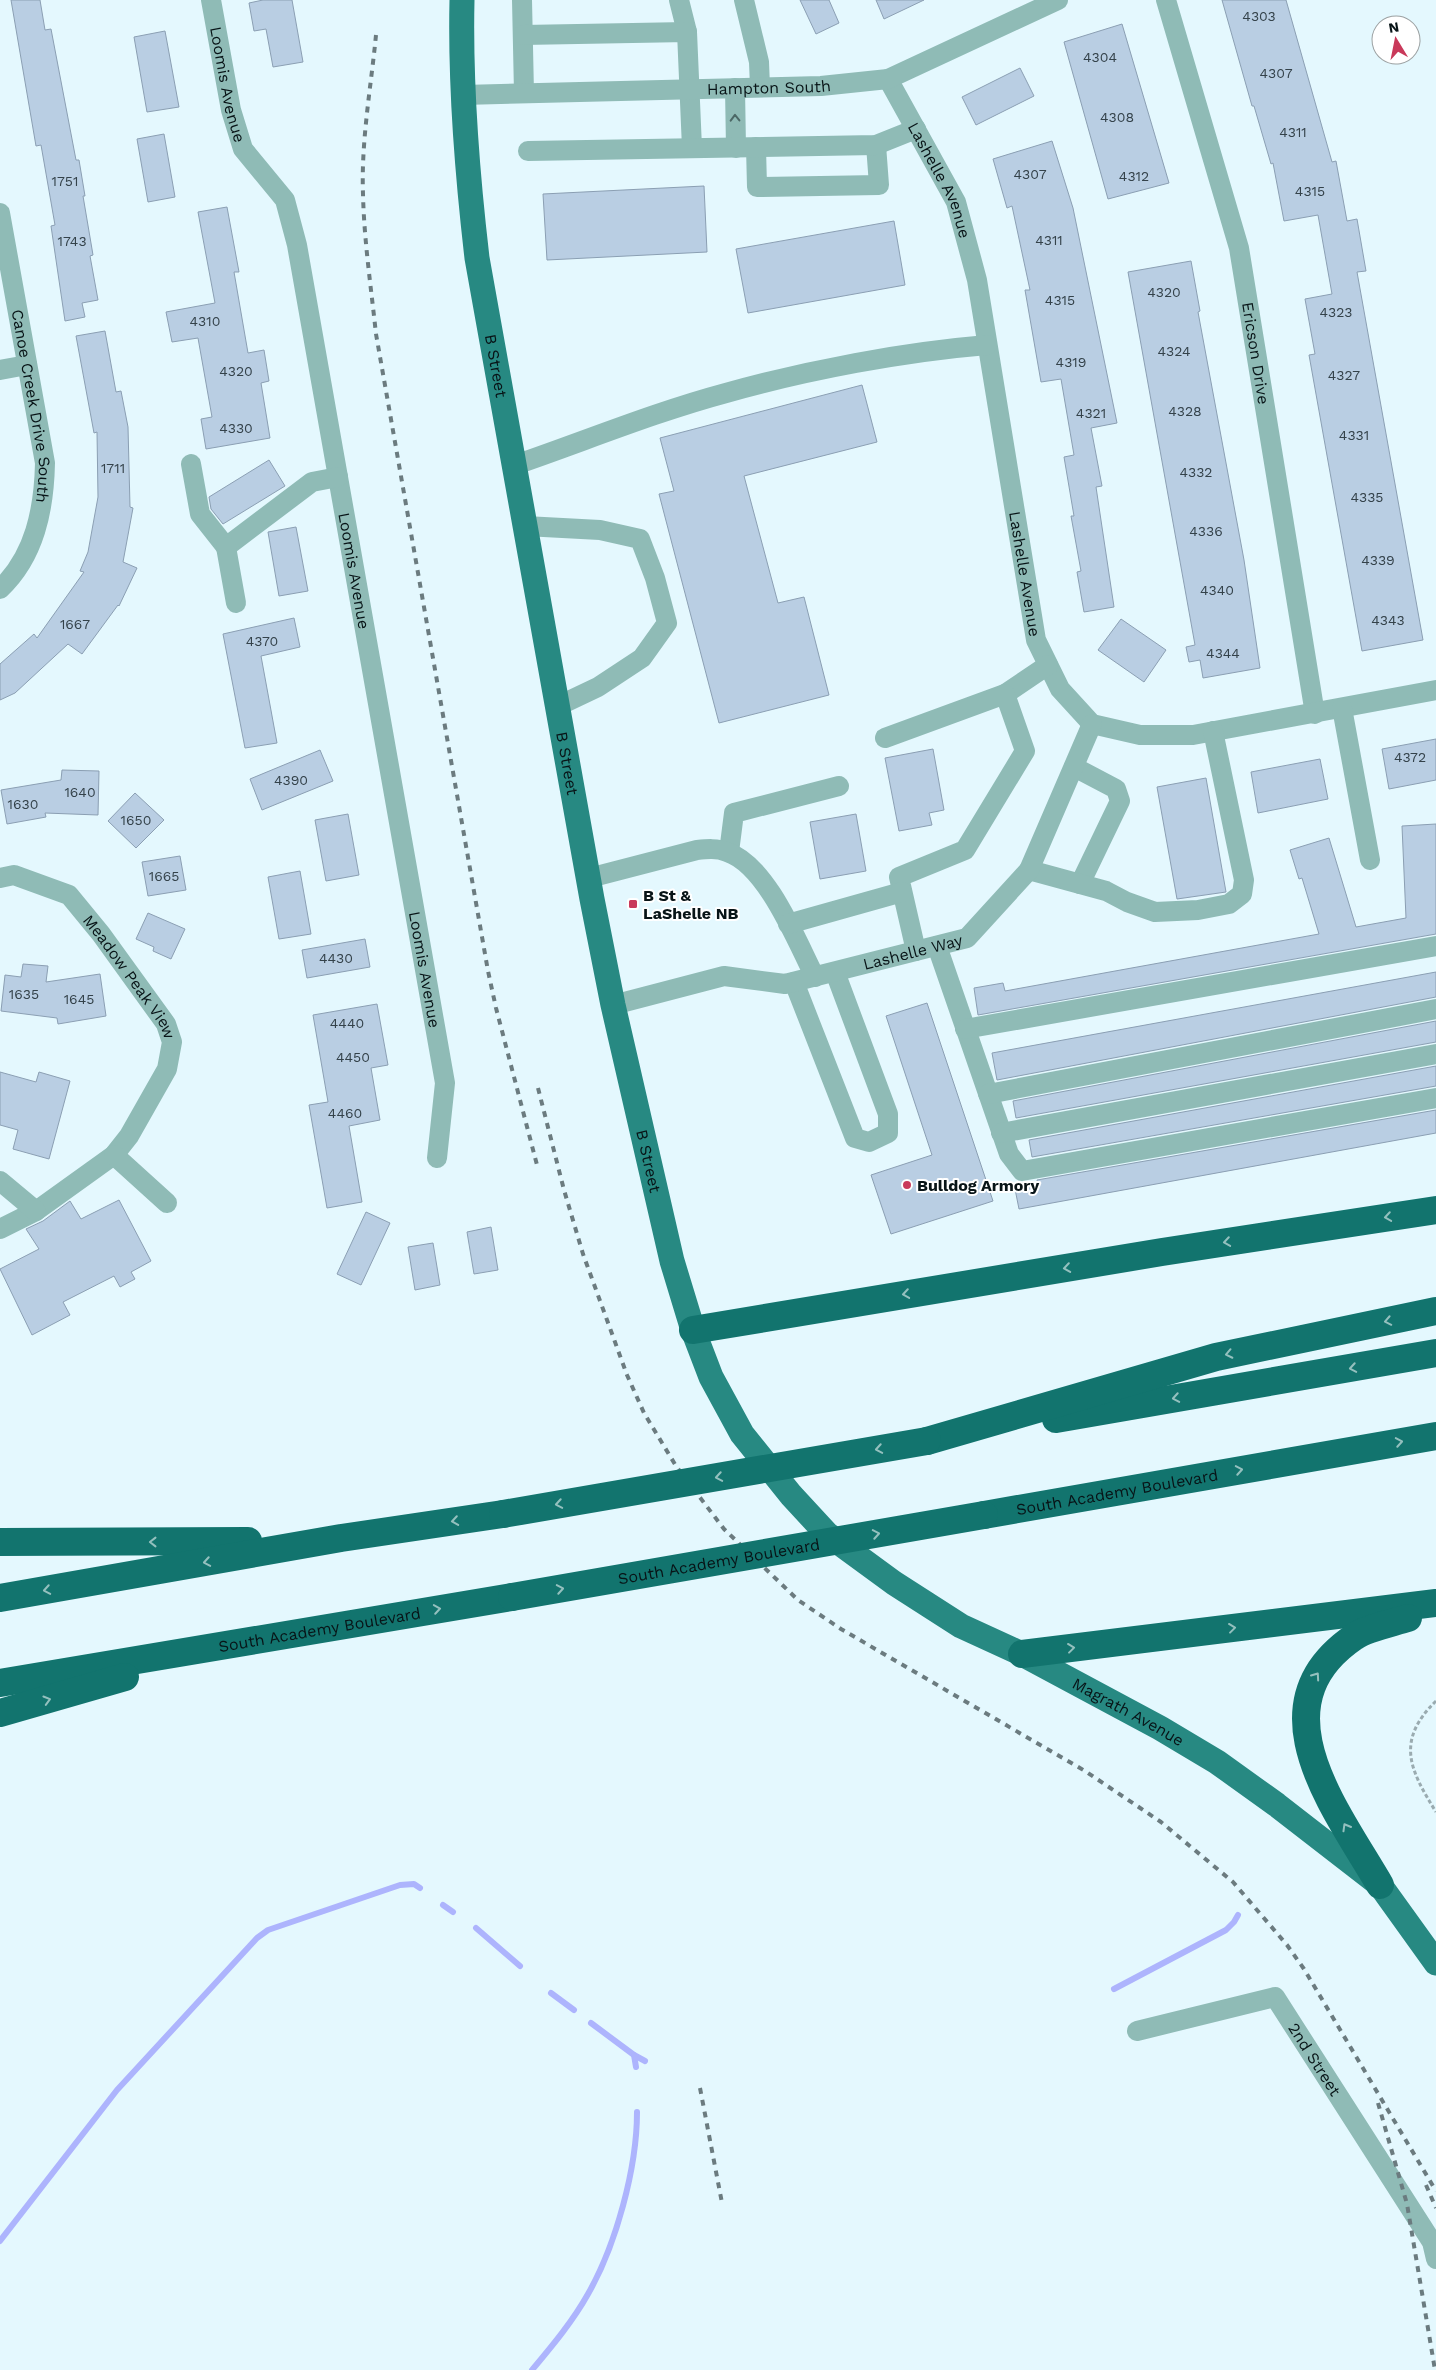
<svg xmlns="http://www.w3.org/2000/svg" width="1436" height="2370" viewBox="0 0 1436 2370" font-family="'Work Sans',sans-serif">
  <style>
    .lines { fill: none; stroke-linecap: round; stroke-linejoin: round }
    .stream { stroke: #adb4fd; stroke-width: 6 }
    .building { fill: #b9cee3; stroke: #8b9fb3 }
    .path { stroke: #9aabb0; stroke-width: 3; stroke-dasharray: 4 2.5; stroke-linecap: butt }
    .minor { stroke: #8fbbb6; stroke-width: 20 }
    .major { stroke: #278982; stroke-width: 25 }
    .highway { stroke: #12746e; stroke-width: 28 }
    .rail { stroke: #6b7b7f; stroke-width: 4; stroke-dasharray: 6 6; stroke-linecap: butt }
    .highway-bridge { stroke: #12746e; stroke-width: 28 }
    .oneway { stroke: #4c6866 }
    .oneway2 { stroke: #94c0be }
    .poi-dot { fill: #c9395a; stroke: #fff; stroke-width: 2 }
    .labels { text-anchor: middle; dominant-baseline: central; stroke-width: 4; stroke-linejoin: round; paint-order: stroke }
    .number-label { font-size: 14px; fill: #34424a }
    .street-label { font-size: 16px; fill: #081417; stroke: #fff }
    .poi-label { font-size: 16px; font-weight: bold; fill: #081417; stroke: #fff; text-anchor: start }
  </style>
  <rect width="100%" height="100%" fill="#e4f8fe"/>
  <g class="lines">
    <!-- stream -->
    <g class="stream">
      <path d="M443,1905L453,1912"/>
      <path d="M476,1928L520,1966"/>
      <path d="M1114,1989L1226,1930L1234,1922L1238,1915"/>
      <path d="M551,1993L574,2010"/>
      <path d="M591,2023L634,2055L645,2061"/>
      <path d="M634,2055L636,2067"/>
      <path d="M0,2241L117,2090L257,1938L268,1930L400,1885L414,1884L420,1888"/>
      <path d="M532,2370C552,2346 573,2321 588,2294C616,2245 637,2168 637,2112"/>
    </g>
  </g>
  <!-- building -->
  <g class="building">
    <path d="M11,0H40L45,30L51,29L76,160H79L85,196H83L93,255L90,256L98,300L82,303L85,317L65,321L51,226L55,225L41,145L36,146Z"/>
    <path d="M263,0H292L303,62L273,67L266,29L254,31L249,3Z"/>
    <path d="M800,0H829L839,23L816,34Z"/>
    <path d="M876,0H924L884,19Z"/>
    <path d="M1222,0H1286L1332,162L1336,161L1347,221L1357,219L1366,271L1357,272L1423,640L1362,651L1309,355L1315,354L1305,299L1332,294L1318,215L1284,221L1273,163L1271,164L1254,106H1252Z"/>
    <path d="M1122,24L1169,183L1108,199L1064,42Z"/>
    <path d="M165,31L179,107L147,112L134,37Z"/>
    <path d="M1020,68L1034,96L976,125L962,97Z"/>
    <path d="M164,134L175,197L148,202L137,139Z"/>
    <path d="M1052,141L1073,208L1117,423L1091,428L1102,486L1096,487L1114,607L1084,612L1077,572L1081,571L1071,516H1074L1064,457L1074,455L1061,379L1041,382L1025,290H1030L1012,206L1007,208L993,159Z"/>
    <path d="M704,186L707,252L547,260L543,194Z"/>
    <path d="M227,207L239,272H234L248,353L264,350L269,381L261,383L270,438L206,449L201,419L212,417L198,338L172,342L166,312L215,303L198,212Z"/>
    <path d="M894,221L905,285L748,313L736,249Z"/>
    <path d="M1191,261L1200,311L1198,312L1244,560L1260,668L1203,678L1200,660L1189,662L1186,647L1195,645L1128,272Z"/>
    <path d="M105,331L116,392L121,391L128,427L130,507L133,508L123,562L137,568L119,606L118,605L82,654L68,644L15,693L0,700V664L34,634L37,638L84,572L80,571L88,552L98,497L97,432L94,433L76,336Z"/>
    <path d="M862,385L877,442L744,476L778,603L804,597L829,695L719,723L659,494L674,491L660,438Z"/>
    <path d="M269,460L285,486L223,524L211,509L209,497Z"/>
    <path d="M296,527L308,591L279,596L268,532Z"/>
    <path d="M294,618L300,647L261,656L277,743L245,748L223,634Z"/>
    <path d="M1121,619L1166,650L1144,682L1098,650Z"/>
    <path d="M1436,739V780L1389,789L1382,749Z"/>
    <path d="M933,749L944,810L929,813L932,825L899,831L885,758Z"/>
    <path d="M320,750L333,781L262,810L250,779Z"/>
    <path d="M1320,759L1328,799L1258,813L1251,772Z"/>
    <path d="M62,770L99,771L98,815L45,813L46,817L7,824L1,790L61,780Z"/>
    <path d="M1206,778L1226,892L1177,899L1157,787Z"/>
    <path d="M135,793L164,820L136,848L108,821Z"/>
    <path d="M348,814L359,875L326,881L315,820Z"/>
    <path d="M856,814L866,871L820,879L810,822Z"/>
    <path d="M1436,824V934L978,1015L974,988L1003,983L1005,991L1319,934L1302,878L1299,879L1290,850L1329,838L1356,927L1406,918L1402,826Z"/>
    <path d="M180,856L186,890L148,896L142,862Z"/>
    <path d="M300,871L311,934L279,939L268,877Z"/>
    <path d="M148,913L185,929L171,959L153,951L154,947L136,939Z"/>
    <path d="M365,939L370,967L307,978L302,950Z"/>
    <path d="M23,964L48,966L46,982L100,974L106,1016L58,1024L57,1018L1,1011L5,975L21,977Z"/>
    <path d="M1436,972V997L997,1080L992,1053Z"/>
    <path d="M927,1003L993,1201L891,1234L871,1175L932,1155L886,1016Z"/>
    <path d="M377,1004L388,1065L371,1068L380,1120L349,1126L362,1202L327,1208L309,1105L328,1102L313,1015Z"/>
    <path d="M1436,1021V1042L1016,1118L1013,1101Z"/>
    <path d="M1436,1066V1086L1032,1157L1029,1140Z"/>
    <path d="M0,1072L36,1082L39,1072L70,1081L49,1159L13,1149L18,1130L0,1125Z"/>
    <path d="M1436,1110V1133L1019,1209L1015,1189L1038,1185L1037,1180Z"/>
    <path d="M119,1200L151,1261L131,1272L135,1279L120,1287L114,1276L63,1302L70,1315L32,1335L0,1269L39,1249L26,1229L43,1221L70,1201L81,1219Z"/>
    <path d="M366,1212L390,1223L361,1285L337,1274Z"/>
    <path d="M491,1227L498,1270L474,1274L467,1232Z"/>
    <path d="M433,1243L440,1285L415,1290L408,1247Z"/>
  </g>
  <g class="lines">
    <!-- path -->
    <path class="path" d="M1436,1701C1395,1741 1410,1770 1436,1812"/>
    <!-- minor -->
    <g class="minor">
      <path id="s1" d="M211,0L231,110L243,149L285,200L297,245L445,1083L437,1158"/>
      <path d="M522,0L524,93"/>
      <path d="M679,0L687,32"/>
      <path d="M744,0L759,62L760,87"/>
      <path id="s2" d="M1166,0L1239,248L1315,714"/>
      <path d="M523,35L687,32L692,148"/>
      <path id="s3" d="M888,79L956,202L977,280L1036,640L1060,689L1092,724L1140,735H1193L1436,690"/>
      <path d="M735,88L736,148"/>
      <path id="s4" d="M463,95L821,86L888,79L1058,0"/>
      <path d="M756,147L757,187L879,185L876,145"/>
      <path d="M528,151L876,145L916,129"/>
      <path id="s5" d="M0,213L45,463C44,509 35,556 0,589"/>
      <path d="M0,370L27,365"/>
      <path d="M191,464L200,514L226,547L312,482L338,477"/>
      <path d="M515,465C585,441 655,412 726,393C808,370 903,352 987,345"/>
      <path d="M525,526L600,530L640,539L655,578L667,623L642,658L598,687L558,706"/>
      <path d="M226,547L236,603"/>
      <path d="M1005,694L1048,665"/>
      <path d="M1342,708L1370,860"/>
      <path d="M885,738L1005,694L1025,751L965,850L899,877L916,951"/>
      <path d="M1074,767L1116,789L1120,801L1080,884"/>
      <path d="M729,852L734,813L839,786"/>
      <path d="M1029,870L1106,891L1127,902L1155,912L1198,910L1229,904L1242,894L1244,880L1213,731"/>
      <path id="s6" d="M0,878L14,875L69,895L101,934L166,1024L172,1042L167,1069L129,1136L114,1155L36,1211L0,1229"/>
      <path d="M589,878L697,850C707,849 717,848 727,852C767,865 797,942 815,977"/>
      <path d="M788,924L902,892"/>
      <path d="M937,946L1009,1154L1022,1171L1436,1098"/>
      <path d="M794,982L855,1138L869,1142L888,1133V1114L835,972"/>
      <path id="s7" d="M613,1005L724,976L785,984L967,938L1029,870L1092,724"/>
      <path d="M965,1029L1436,946"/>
      <path d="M988,1094L1436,1009"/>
      <path d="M1001,1133L1436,1054"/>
      <path d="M114,1155L167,1203"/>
      <path d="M0,1181L36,1211"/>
      <path id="s8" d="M1137,2031L1275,1997L1432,2242L1436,2259"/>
    </g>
    <!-- major -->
    <path class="major" id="s9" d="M462,0C460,87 467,172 477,258L592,899L613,1005L672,1261L693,1330L711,1377L742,1434L791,1495L827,1534L894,1583L961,1626L1022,1654L1160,1728L1217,1762L1277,1805L1380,1885L1436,1963"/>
    <!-- highway -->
    <g class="highway">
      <path d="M693,1330L1162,1252L1436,1210"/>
      <path d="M1056,1419L1436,1353"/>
      <path d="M927,1441L1216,1357L1436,1311"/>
      <path id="s10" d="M984,1515L1436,1436"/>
      <path d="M0,1542L248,1541"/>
      <path d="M0,1598L341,1538L503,1514"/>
      <path d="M1022,1654L1436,1603"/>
      <path id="s11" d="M0,1683L512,1597"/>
      <path d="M0,1713L125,1677"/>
      <path d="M1380,1885C1336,1809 1253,1706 1354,1637C1366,1628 1392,1623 1408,1618"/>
    </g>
    <!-- rail -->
    <g class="rail">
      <path d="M376,35C371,87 361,141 363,194C364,240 371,287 376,334L488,971L496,1008L537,1165"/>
      <path d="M538,1088L564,1190L583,1254L627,1375L644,1413L676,1466L724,1529L798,1600L841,1629L1085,1771L1161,1822L1233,1882L1287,1945L1304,1969L1436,2191"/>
      <path d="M700,2088L722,2203"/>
      <path d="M1378,2103L1407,2204L1435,2370"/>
      <path d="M1426,2185L1436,2208"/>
    </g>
    <!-- highway-bridge -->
    <g class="highway-bridge">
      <path d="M503,1514L927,1441"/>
      <path id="s12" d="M512,1597L984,1515"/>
    </g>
  </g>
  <!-- one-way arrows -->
  <defs><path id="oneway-chevron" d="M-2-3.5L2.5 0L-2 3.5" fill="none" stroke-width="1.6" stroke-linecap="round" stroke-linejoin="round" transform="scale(1.25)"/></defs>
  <use class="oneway" href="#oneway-chevron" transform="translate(735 118) rotate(-91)"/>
  <g class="oneway2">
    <use href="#oneway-chevron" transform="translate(1388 1217) rotate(171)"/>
    <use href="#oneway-chevron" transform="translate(1227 1242) rotate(171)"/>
    <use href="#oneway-chevron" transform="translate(1067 1268) rotate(171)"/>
    <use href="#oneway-chevron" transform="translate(906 1294) rotate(171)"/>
    <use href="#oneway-chevron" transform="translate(1388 1321) rotate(169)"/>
    <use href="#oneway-chevron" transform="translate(1229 1354) rotate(168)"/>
    <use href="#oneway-chevron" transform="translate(1353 1368) rotate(170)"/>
    <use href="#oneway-chevron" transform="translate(1176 1398) rotate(170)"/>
    <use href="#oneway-chevron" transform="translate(1399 1442) rotate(-10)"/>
    <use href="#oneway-chevron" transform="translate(879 1449) rotate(170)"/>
    <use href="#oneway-chevron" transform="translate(1239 1470) rotate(-10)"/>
    <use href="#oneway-chevron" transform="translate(719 1477) rotate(170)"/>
    <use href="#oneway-chevron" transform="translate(559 1504) rotate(170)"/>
    <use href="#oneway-chevron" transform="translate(455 1521) rotate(171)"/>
    <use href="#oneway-chevron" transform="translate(876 1534) rotate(-10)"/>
    <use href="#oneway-chevron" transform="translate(153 1542) rotate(180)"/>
    <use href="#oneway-chevron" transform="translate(207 1562) rotate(170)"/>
    <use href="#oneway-chevron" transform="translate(560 1589) rotate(-10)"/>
    <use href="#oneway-chevron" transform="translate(47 1590) rotate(170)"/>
    <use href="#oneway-chevron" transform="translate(437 1609) rotate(-9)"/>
    <use href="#oneway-chevron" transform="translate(1232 1628) rotate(-7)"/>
    <use href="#oneway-chevron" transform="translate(1071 1648) rotate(-7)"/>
    <use href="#oneway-chevron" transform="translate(1316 1676) rotate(-55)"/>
    <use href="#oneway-chevron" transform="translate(47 1700) rotate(-16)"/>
    <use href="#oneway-chevron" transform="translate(1346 1827) rotate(-120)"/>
  </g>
  <!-- markers -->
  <g class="poi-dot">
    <rect x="628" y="899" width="10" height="10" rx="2.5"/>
    <circle cx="907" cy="1185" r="5"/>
  </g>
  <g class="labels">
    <!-- number labels -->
    <g class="number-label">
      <text x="1259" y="16">4303</text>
      <text x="1100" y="57">4304</text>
      <text x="1276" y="73">4307</text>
      <text x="1117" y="117">4308</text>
      <text x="1293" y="132">4311</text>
      <text x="1030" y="174">4307</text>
      <text x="1134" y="176">4312</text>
      <text x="65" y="181">1751</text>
      <text x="1310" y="191">4315</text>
      <text x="1049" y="240">4311</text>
      <text x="72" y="241">1743</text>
      <text x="1164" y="292">4320</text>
      <text x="1060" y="300">4315</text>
      <text x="1336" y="312">4323</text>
      <text x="205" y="321">4310</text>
      <text x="1174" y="351">4324</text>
      <text x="1071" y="362">4319</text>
      <text x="236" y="371">4320</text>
      <text x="1344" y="375">4327</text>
      <text x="1185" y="411">4328</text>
      <text x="1091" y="413">4321</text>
      <text x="236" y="428">4330</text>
      <text x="1354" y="435">4331</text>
      <text x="113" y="468">1711</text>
      <text x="1196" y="472">4332</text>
      <text x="1367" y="497">4335</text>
      <text x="1206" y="531">4336</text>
      <text x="1378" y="560">4339</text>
      <text x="1217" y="590">4340</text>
      <text x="1388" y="620">4343</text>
      <text x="75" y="624">1667</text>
      <text x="262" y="641">4370</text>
      <text x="1223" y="653">4344</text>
      <text x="1410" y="757">4372</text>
      <text x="291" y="780">4390</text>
      <text x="80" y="792">1640</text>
      <text x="23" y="804">1630</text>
      <text x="136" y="820">1650</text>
      <text x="164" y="876">1665</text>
      <text x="336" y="958">4430</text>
      <text x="24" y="994">1635</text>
      <text x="79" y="999">1645</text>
      <text x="347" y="1023">4440</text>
      <text x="353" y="1057">4450</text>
      <text x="345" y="1113">4460</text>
    </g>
    <!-- street labels -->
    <g class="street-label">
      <text stroke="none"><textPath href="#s1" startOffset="86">Loomis Avenue</textPath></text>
      <text stroke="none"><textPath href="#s4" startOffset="306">Hampton South</textPath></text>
      <text stroke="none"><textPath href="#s3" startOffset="114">Lashelle Avenue</textPath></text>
      <text stroke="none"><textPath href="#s2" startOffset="365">Ericson Drive</textPath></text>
      <text stroke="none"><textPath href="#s9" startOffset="368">B Street</textPath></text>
      <text stroke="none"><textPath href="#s5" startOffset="196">Canoe Creek Drive South</textPath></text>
      <text stroke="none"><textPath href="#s1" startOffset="596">Loomis Avenue</textPath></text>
      <text stroke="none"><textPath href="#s3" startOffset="519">Lashelle Avenue</textPath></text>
      <text stroke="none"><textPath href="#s9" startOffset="772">B Street</textPath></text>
      <text stroke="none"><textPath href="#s7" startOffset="308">Lashelle Way</textPath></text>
      <text stroke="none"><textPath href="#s1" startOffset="1001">Loomis Avenue</textPath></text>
      <text stroke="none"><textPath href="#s6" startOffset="175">Meadow Peak View</textPath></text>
      <text stroke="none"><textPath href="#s9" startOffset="1178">B Street</textPath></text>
      <text stroke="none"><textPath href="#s10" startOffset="135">South Academy Boulevard</textPath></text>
      <text stroke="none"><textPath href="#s12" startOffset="210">South Academy Boulevard</textPath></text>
      <text stroke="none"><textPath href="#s11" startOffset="324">South Academy Boulevard</textPath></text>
      <text stroke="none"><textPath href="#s9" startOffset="1950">Magrath Avenue</textPath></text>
      <text stroke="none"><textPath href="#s8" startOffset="216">2nd Street</textPath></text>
    </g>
    <!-- poi labels -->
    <g class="poi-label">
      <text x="643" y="895">B St &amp;<tspan x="643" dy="18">LaShelle NB</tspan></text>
      <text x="917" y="1185">Bulldog Armory</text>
    </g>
  </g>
  <!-- north arrow -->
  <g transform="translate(1396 40) rotate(350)"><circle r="24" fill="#ffffff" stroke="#9ca1a2"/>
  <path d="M0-4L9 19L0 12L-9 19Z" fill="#c9395a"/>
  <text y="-8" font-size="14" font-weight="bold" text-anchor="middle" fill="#081417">N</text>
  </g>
</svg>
